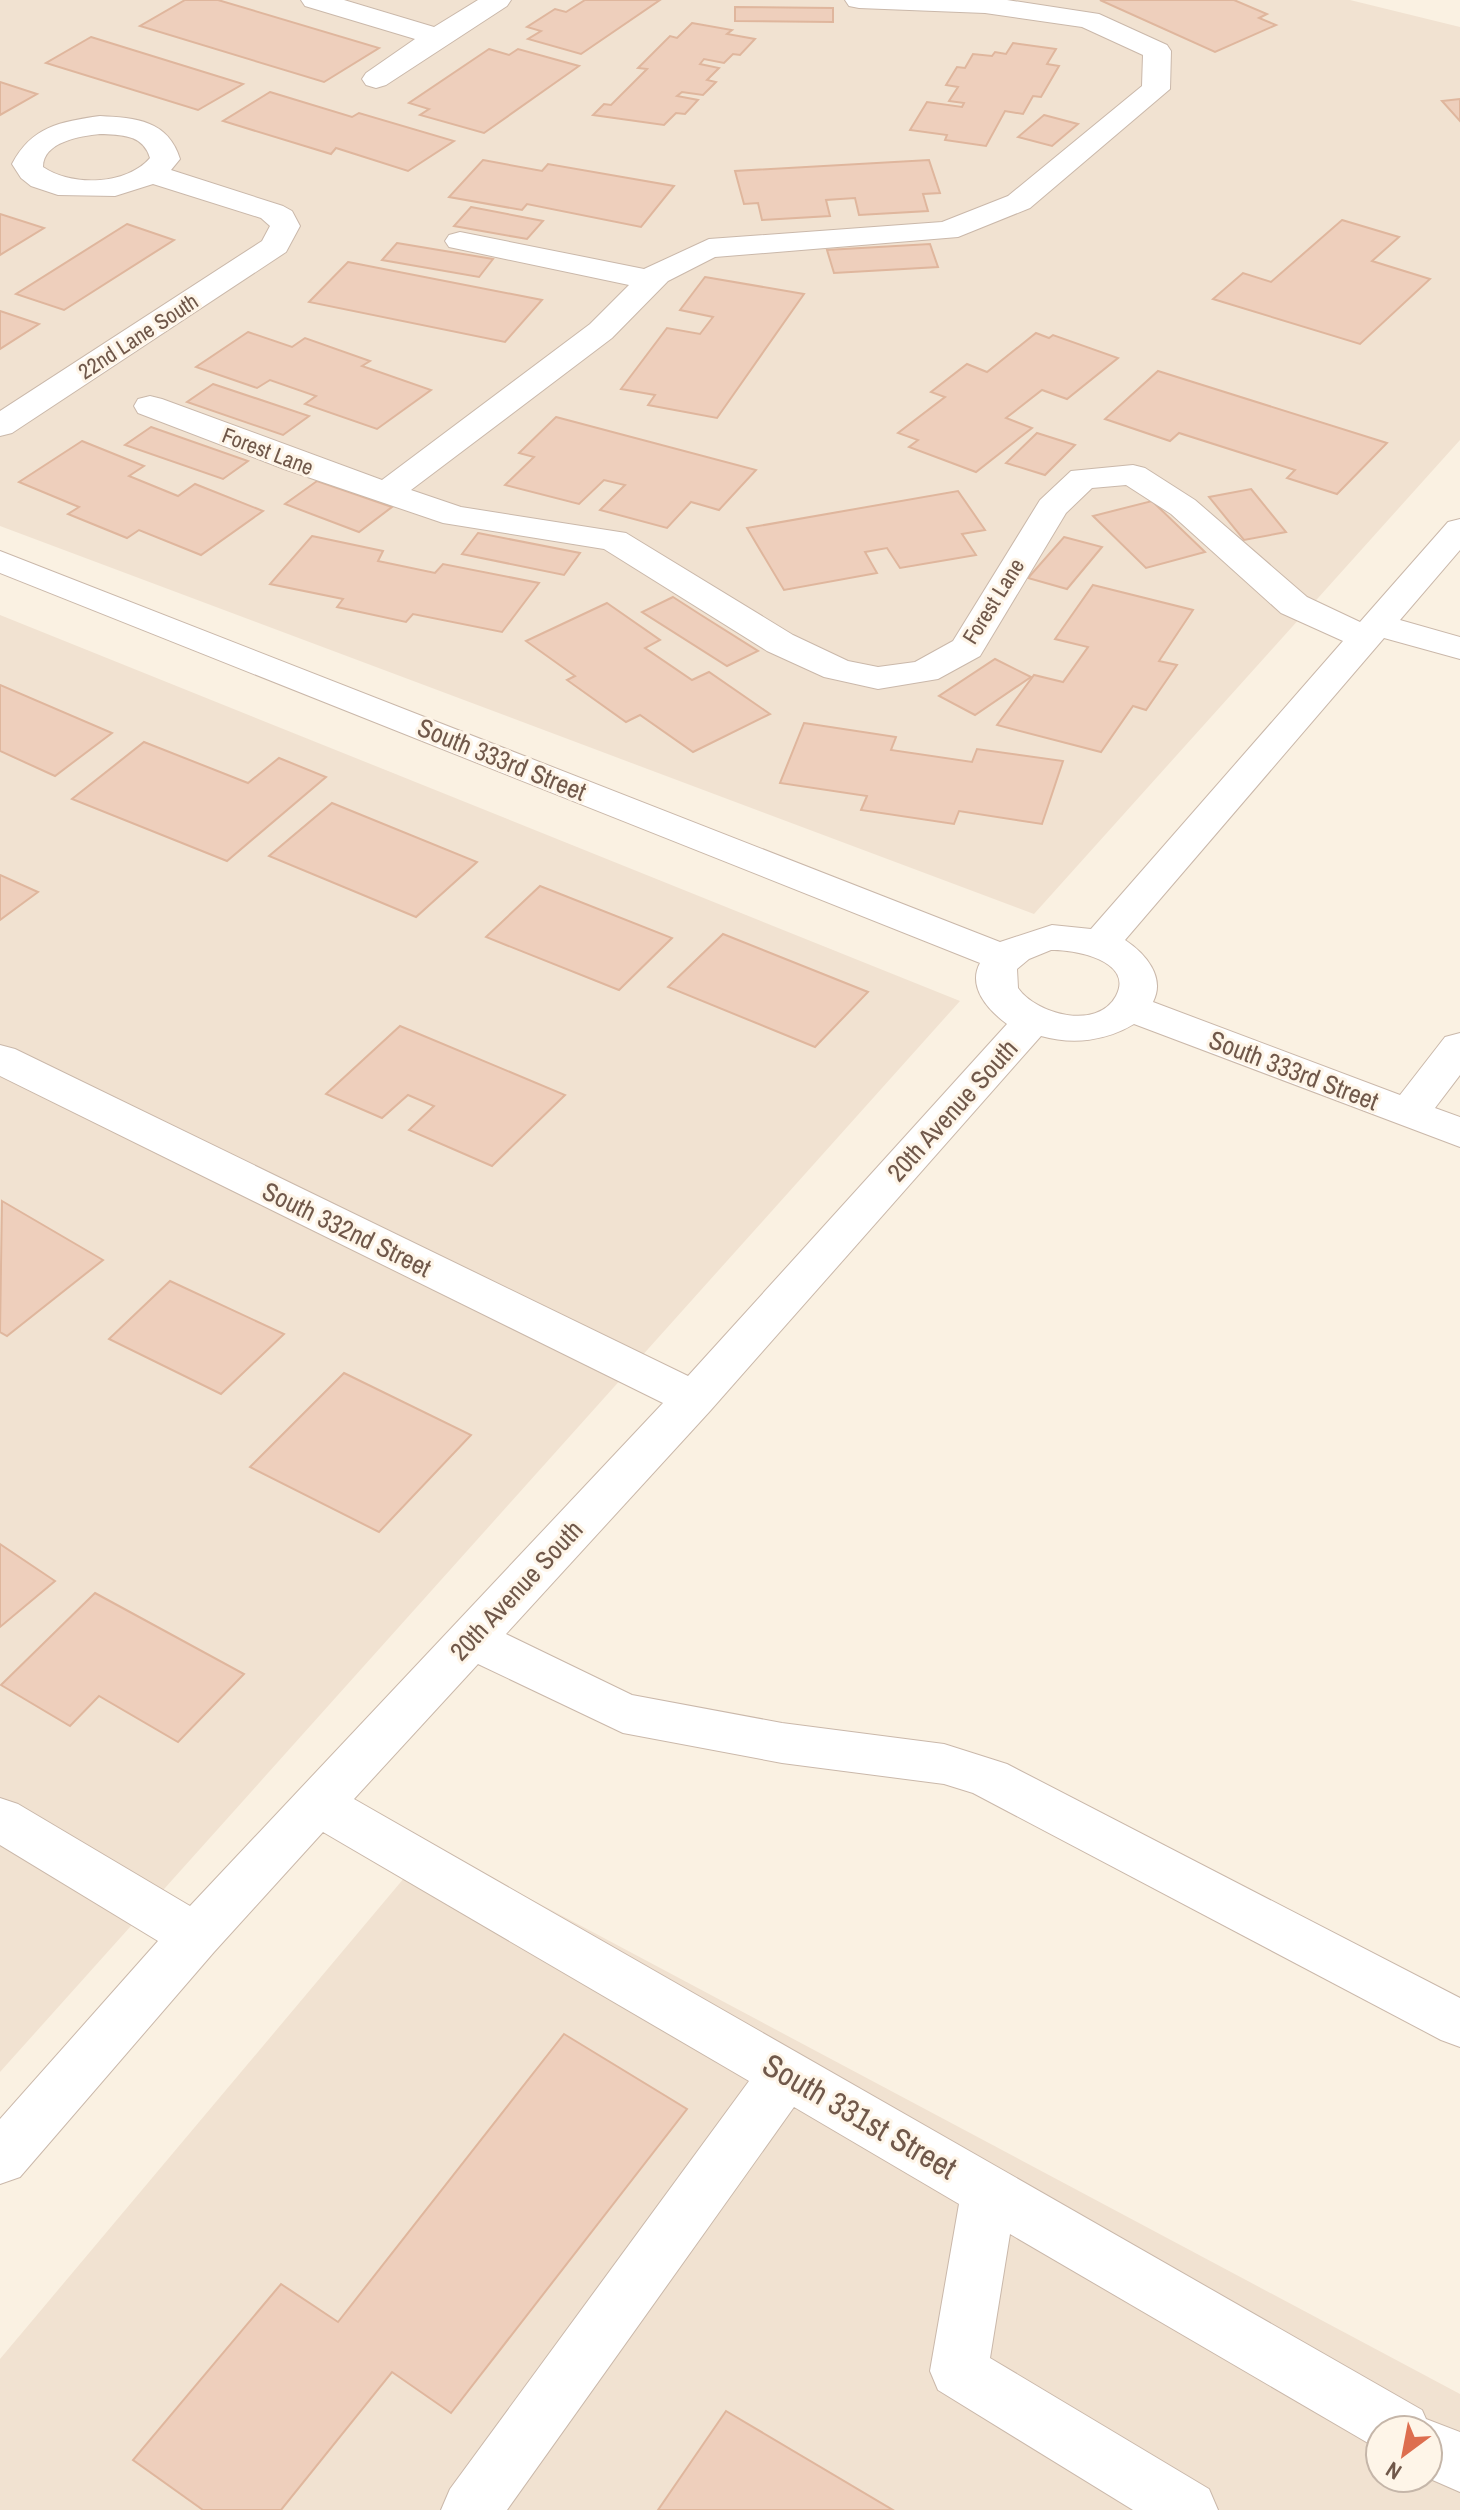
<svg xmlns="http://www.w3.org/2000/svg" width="1460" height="2510" viewBox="0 0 1460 2510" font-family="'Archivo Narrow',sans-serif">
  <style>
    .residential { fill: #f1e2d1; fill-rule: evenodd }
    .building { fill: #eecfbc; stroke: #dfb69d; stroke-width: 2 }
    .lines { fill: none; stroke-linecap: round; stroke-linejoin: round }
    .minor-casing { stroke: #cab8aa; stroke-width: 2 }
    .minor { fill: #fff; fill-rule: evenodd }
    .labels { text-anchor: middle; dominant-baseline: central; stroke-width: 6; stroke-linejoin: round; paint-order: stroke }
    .far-street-label { font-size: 22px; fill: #70584a; stroke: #fef5e8 }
    .street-label { font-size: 26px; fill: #70584a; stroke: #fef5e8 }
    .near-street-label { font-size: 32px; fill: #70584a; stroke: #fef5e8 }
  </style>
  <rect width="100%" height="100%" fill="#faf1e2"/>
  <!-- residential -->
  <g class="residential">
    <path d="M0,0H1350L1460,27V440L1034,914L0,526Z"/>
    <path d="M0,615L960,1001L0,2072Z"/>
    <path d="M431,1846L1460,2394V2510H0V2359ZM1380,2430H1428V2478H1380Z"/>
  </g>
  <!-- building -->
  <g class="building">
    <path d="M185,0H218L379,48L324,82L140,26Z"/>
    <path d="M585,0H660L581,54L528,39L541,31L527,27L555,9L566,12Z"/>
    <path d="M1100,0H1234L1267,14L1259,18L1276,25L1215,52Z"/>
    <path d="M735,7L833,8V22L735,21Z"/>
    <path d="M692,23L732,30L727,34L755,39L740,55L733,54L724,63L704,59L700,64L719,68L707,80L716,82L703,95L682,92L677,96L698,100L685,114L676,113L664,125L593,115L604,104L611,105L647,69L638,68L670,36L677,38Z"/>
    <path d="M91,37L243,84L198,110L46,63Z"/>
    <path d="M1013,43L1056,49L1047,64L1059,66L1041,97L1033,96L1023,114L1005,111L986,146L945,140L947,135L910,130L927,102L962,107L964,103L949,101L958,87L946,85L957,67L965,68L973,54L992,56L995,52L1006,54Z"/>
    <path d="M489,49L509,55L518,49L579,66L484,133L420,115L429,109L409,103Z"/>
    <path d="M0,82L37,94L0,115Z"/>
    <path d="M270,92L352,117L359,113L454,141L408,171L336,148L331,154L223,121Z"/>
    <path d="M1460,99V121L1442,101Z"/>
    <path d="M1044,115L1078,124L1052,146L1018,137Z"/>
    <path d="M483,160L542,171L548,164L674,186L641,227L527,204L522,210L449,197Z"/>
    <path d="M929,160L940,193L923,194L928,211L859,215L855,198L826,200L830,216L762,220L758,203L744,204L735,171Z"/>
    <path d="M471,207L543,221L527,239L454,226Z"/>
    <path d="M0,214L44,228L0,255Z"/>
    <path d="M1342,220L1399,237L1372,261L1430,279L1360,344L1213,299L1243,273L1271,282Z"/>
    <path d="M127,224L174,240L64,310L16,294Z"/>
    <path d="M397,243L493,259L479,277L382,260Z"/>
    <path d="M930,244L938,267L834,273L827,250Z"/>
    <path d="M348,262L542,300L505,342L309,302Z"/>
    <path d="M705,277L804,294L717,418L648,405L655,395L621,389L667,328L700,334L713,317L680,310Z"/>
    <path d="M0,311L39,324L0,349Z"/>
    <path d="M248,332L292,347L305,338L370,361L362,366L431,390L377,429L305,404L316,396L270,380L257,388L196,367Z"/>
    <path d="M1036,333L1049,338L1053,335L1118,358L1067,399L1042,390L1006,418L1032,428L976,472L909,447L918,440L898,433L945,397L931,392L967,364L987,372Z"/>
    <path d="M1158,371L1387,443L1337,494L1287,478L1295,470L1179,433L1170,441L1105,419Z"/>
    <path d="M213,384L309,416L283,435L187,402Z"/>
    <path d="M556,417L756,470L719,510L691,502L667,528L600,510L625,485L604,480L579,504L505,485L534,457L519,453Z"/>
    <path d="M151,427L248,461L223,479L125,445Z"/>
    <path d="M1037,433L1075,445L1045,475L1006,463Z"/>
    <path d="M82,441L144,466L129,476L178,496L195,484L263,511L201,555L139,530L127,538L68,514L79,507L19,482Z"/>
    <path d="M317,481L392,507L359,532L285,504Z"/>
    <path d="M1251,489L1286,532L1244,540L1209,497Z"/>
    <path d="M958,491L985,530L962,534L976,555L900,568L887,548L865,552L877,573L784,590L747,528Z"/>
    <path d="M1152,501L1205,552L1146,568L1093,516Z"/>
    <path d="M478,533L580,553L564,575L462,554Z"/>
    <path d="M312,536L383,551L378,561L435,573L443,564L539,583L502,632L413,614L406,622L337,607L343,599L270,584Z"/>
    <path d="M1064,537L1102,547L1067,589L1028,578Z"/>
    <path d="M1093,585L1193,610L1159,661L1177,665L1146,710L1133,706L1101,752L997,725L1034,675L1063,682L1088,647L1055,639Z"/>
    <path d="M673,597L701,615L758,651L727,666L642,612Z"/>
    <path d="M607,603L660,640L645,648L692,680L709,672L770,714L693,752L640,715L626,722L567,680L575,676L526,641Z"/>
    <path d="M995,659L1031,677L975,715L939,696Z"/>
    <path d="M0,685L112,733L55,776L0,751Z"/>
    <path d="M804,723L896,737L891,750L972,762L977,749L1063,761L1042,824L959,811L954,824L861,810L867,796L780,783Z"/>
    <path d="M144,742L248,783L279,758L326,777L227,861L72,799Z"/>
    <path d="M332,803L477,862L416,917L269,856Z"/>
    <path d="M0,875L38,892L0,920Z"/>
    <path d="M540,886L672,938L619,990L486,937Z"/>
    <path d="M723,934L868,992L815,1047L668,987Z"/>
    <path d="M400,1026L565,1095L492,1166L409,1130L434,1106L408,1095L382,1118L326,1094Z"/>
    <path d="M2,1201L103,1260L7,1336L0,1332Z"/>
    <path d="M170,1281L284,1334L221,1394L109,1339Z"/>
    <path d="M344,1373L471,1435L379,1532L250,1467Z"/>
    <path d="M0,1544L55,1581L0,1627Z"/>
    <path d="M95,1593L244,1674L178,1742L99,1696L70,1726L1,1685Z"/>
    <path d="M564,2034L687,2109L451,2413L392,2372L281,2510H203L133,2460L281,2284L338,2322Z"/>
    <path d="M726,2411L893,2510H658Z"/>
  </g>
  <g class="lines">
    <defs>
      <g id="minor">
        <path d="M301,0H344L434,27L478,0H511L507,6L386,85L376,88L366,85L362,79L366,73L415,39L305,6Z"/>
        <path d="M845,0H1007L1099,14L1167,45L1171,51L1170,89L1030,208L958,237L715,257L668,281L612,338L411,490L461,507L626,533L793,635L848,661L878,667L915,662L953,641L1040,500L1071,471L1133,465L1145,468L1195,500L1307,597L1360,622L1448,522L1460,519V550L1400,620L1460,637V659L1384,638L1125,940C1145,953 1166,977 1153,1002L1400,1095L1445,1037L1460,1033V1075L1435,1108L1460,1117V1147L1134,1024C1106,1041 1073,1045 1041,1036L710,1411L506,1634L632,1695L782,1723L944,1744L1007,1764L1460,1998V2047L1441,2040L973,1793L944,1784L782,1763L623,1733L478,1664L354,1799L1422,2410L1426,2419L1460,2432V2492L1428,2478V2430H1380V2450L1010,2234L990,2358L1209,2489L1218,2510H1133L938,2390L930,2371L959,2204L794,2107L507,2510H441L450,2489L749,2081L323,1832L214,1952L20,2177L0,2184V2119L158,1941L0,1845V1798L18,1804L190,1906L663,1403L0,1076V1045L15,1049L688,1376L1007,1024C988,1010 967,987 980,963L0,573V551L1000,942L1052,925L1091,929L1343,641L1281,613L1171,514L1126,485L1092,488L1066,513L980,656L938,679L878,689L824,677L767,651L604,549L443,523L284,469L138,413L134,406L138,399L150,396L162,399L382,480L590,324L629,285L449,247L445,241L449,235L460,232L644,269L709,239L942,222L1008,196L1142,86L1143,55L1082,27L985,13L859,8L849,6ZM1051,950C1072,949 1135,960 1116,996C1097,1031 1036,1014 1018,988L1017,969L1029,959Z"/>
        <path d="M100,116C136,118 168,120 180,159L171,170L283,206L292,211L300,226L286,252L12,433L0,436V411L262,241L270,226L261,218L153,184L115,196L58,195L31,186L21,178L12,164C32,126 60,122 100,116ZM100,134C121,135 143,134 150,158C127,185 72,187 43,167C43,142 80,136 100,134Z"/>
      </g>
    </defs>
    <!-- minor casing -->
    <use href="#minor" class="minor-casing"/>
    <!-- minor -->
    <use href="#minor" class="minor"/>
  </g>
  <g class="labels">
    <!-- far-street labels -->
    <g class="far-street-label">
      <text transform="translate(138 336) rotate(-33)">22nd Lane South</text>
      <text transform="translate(268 451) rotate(21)">Forest Lane</text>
      <text transform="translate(993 601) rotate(-58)">Forest Lane</text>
    </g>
    <!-- street labels -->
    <g class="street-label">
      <text transform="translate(502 759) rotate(22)">South 333rd Street</text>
      <text transform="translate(1294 1070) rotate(21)">South 333rd Street</text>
      <text transform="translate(952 1110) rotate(-48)">20th Avenue South</text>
      <text transform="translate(347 1229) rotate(26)">South 332nd Street</text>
      <text transform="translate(516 1590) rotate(-47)">20th Avenue South</text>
    </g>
    <!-- near-street labels -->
    <g class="near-street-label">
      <text transform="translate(860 2116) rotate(30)">South 331st Street</text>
    </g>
  </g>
  <!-- north arrow -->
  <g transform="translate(1404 2454) rotate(212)"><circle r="38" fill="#fef5e8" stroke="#c5b6a9" stroke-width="2"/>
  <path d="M0-6L14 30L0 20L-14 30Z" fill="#dd6e4f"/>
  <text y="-12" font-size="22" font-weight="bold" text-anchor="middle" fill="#70584a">N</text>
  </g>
</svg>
